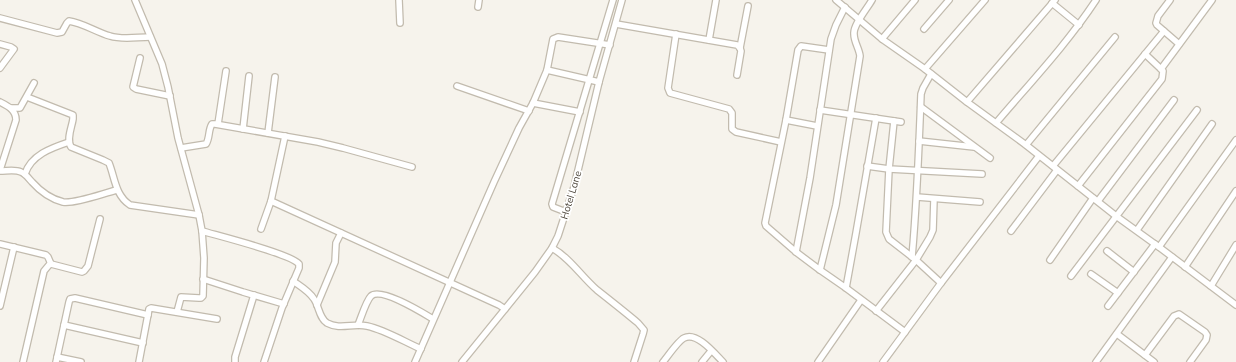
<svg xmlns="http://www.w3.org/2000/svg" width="1236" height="362" viewBox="0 0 1236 362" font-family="Mulish,sans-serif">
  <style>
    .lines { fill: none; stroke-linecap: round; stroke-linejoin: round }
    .minor-casing { stroke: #c2bbae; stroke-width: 8 }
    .minor { stroke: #fff; stroke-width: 5.5 }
    .labels { text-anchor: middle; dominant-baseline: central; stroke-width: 3.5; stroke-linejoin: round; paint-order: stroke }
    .street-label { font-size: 10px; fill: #4b4439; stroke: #fff }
  </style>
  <rect width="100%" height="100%" fill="#f6f3ec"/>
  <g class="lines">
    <defs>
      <g id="minor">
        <path d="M135,0L162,64L168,87L178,138L199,215L202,231L204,258L203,296L201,298H199L181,297L177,312"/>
        <path d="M399,0L400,23"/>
        <path d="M836,0L882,39L925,69L967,102L1026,145L1116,216L1159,247L1236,305"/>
        <path d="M1170,0L1158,16L1156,23L1157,25L1179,44"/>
        <path d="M1052,3L1079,25"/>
        <path d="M478,7L479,0"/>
        <path d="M0,18L57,33L62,32L67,23L69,21C83,23 96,32 110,36C122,40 137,37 150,37"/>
        <path d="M616,24L737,45L740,48L741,51L737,75"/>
        <path d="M924,29L949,0"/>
        <path d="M676,34L668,88L670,93L729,109L732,113V129L736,132L781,142"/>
        <path d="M882,39L915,0"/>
        <path d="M709,40L716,0"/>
        <path d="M0,44L11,47L14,49L0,68"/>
        <path d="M740,48L748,6"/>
        <path d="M829,50L801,46L798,50L786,120L765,223L766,226L796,252L820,270L846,288L905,332"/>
        <path d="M140,58L133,87L136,89L170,96"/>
        <path d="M925,69L985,0"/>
        <path d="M1161,69L1212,0"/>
        <path d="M547,70L599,82"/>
        <path d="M457,86L529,111"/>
        <path d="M27,97L73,115V119C72,127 66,139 71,147L103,160L109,163C115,178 115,195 130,205L199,215"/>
        <path d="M0,102C8,106 16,110 16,120L0,170"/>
        <path d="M967,102L1055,0"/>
        <path d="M533,103L580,112"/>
        <path d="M921,107L990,158"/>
        <path d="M11,108H20L34,83"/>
        <path d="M820,110L901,122"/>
        <path d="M786,120L817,126"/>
        <path d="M894,121L889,169L886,232L889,239L916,260L941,283"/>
        <path d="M996,123C1030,83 1067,44 1096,0"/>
        <path d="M218,124L226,71"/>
        <path d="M243,129L249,76"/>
        <path d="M268,133L275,77"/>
        <path d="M919,141L974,147"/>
        <path d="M1026,145L1115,37"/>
        <path d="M181,148L206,144C210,138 208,130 212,124H215L318,142L343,148L412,167"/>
        <path d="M867,166L889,169L982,174"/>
        <path d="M1053,166L1164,31"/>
        <path d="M0,171C7,171 15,169 21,172C26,174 29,179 32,182C40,191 51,199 63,202C75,204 104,193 117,190"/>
        <path d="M25,174C31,155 51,148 69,142"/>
        <path d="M1078,186L1162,79L1163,71L1161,69L1145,54"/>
        <path d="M917,197L980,202"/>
        <path d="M271,201L499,305L505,309"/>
        <path d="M1098,201L1174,100"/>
        <path d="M566,212L553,207L552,204L613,0"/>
        <path d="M261,229L271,201L285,136"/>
        <path d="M1137,230L1212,124"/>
        <path d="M202,231C219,236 291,254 299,264V268L282,308L264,362"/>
        <path d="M1011,231L1057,170"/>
        <path d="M0,244L46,255L48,257L51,264"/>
        <path d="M1159,247L1236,140"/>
        <path d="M552,248C570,258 581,276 597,290C611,301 625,312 638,323L644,330L643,334L634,362"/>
        <path d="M1107,251L1134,272"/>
        <path d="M796,252L810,178L831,39L836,25L845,7"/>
        <path d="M912,257C917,202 919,148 921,94L923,88L931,74"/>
        <path d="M1050,260L1093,198"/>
        <path d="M1185,267L1236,191"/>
        <path d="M820,270L836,205L860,56C859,48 854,42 854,34C853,25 867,9 872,0"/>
        <path d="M1091,274L1118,293"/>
        <path d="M1071,276L1197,110"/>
        <path d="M203,279L243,292L284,304"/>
        <path d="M293,281C300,286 309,291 314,299C319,306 319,318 327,323C340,330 353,323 367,326C385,330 403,341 421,349"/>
        <path d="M1211,286L1236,245"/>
        <path d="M846,288L856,233L876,118"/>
        <path d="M317,305L335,262L336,243L341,233"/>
        <path d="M0,306L14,247"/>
        <path d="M1108,306L1155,244"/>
        <path d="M876,311L916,260L930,237L933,230L934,199"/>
        <path d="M64,325L143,343"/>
        <path d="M358,325C361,318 366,301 371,296C381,287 423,313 433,319"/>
        <path d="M1117,334L1154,362"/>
        <path d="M1145,355L1174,316L1179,314L1205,332L1207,335L1206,340L1190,362"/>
        <path d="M57,357L81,362"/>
        <path d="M23,362L44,271L49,265L51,264L82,272L84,271L88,266L100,219"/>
        <path d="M56,362L69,302L70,299L75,298L148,315"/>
        <path d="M139,362L149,309L151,308L217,319"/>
        <path d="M235,362V357L254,295"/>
        <path d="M415,362L494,182L519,128L533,103L547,70L553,39L558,37L610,45"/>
        <path d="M462,362L535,272L552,248L558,236L574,187L599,82L622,0"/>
        <path d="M663,362C668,356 678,341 684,338C697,331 715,354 723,362"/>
        <path d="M702,362L711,351"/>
        <path d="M818,362L861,300"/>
        <path d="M883,362L941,283L1039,156"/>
        <path d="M1096,362L1172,257"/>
      </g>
    </defs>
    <!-- minor casing -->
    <use href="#minor" class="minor-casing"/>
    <!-- minor -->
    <use href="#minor" class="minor"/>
  </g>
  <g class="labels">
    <!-- street labels -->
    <g class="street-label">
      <text transform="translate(571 195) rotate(-73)">Hotel Lane</text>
    </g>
  </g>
</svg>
